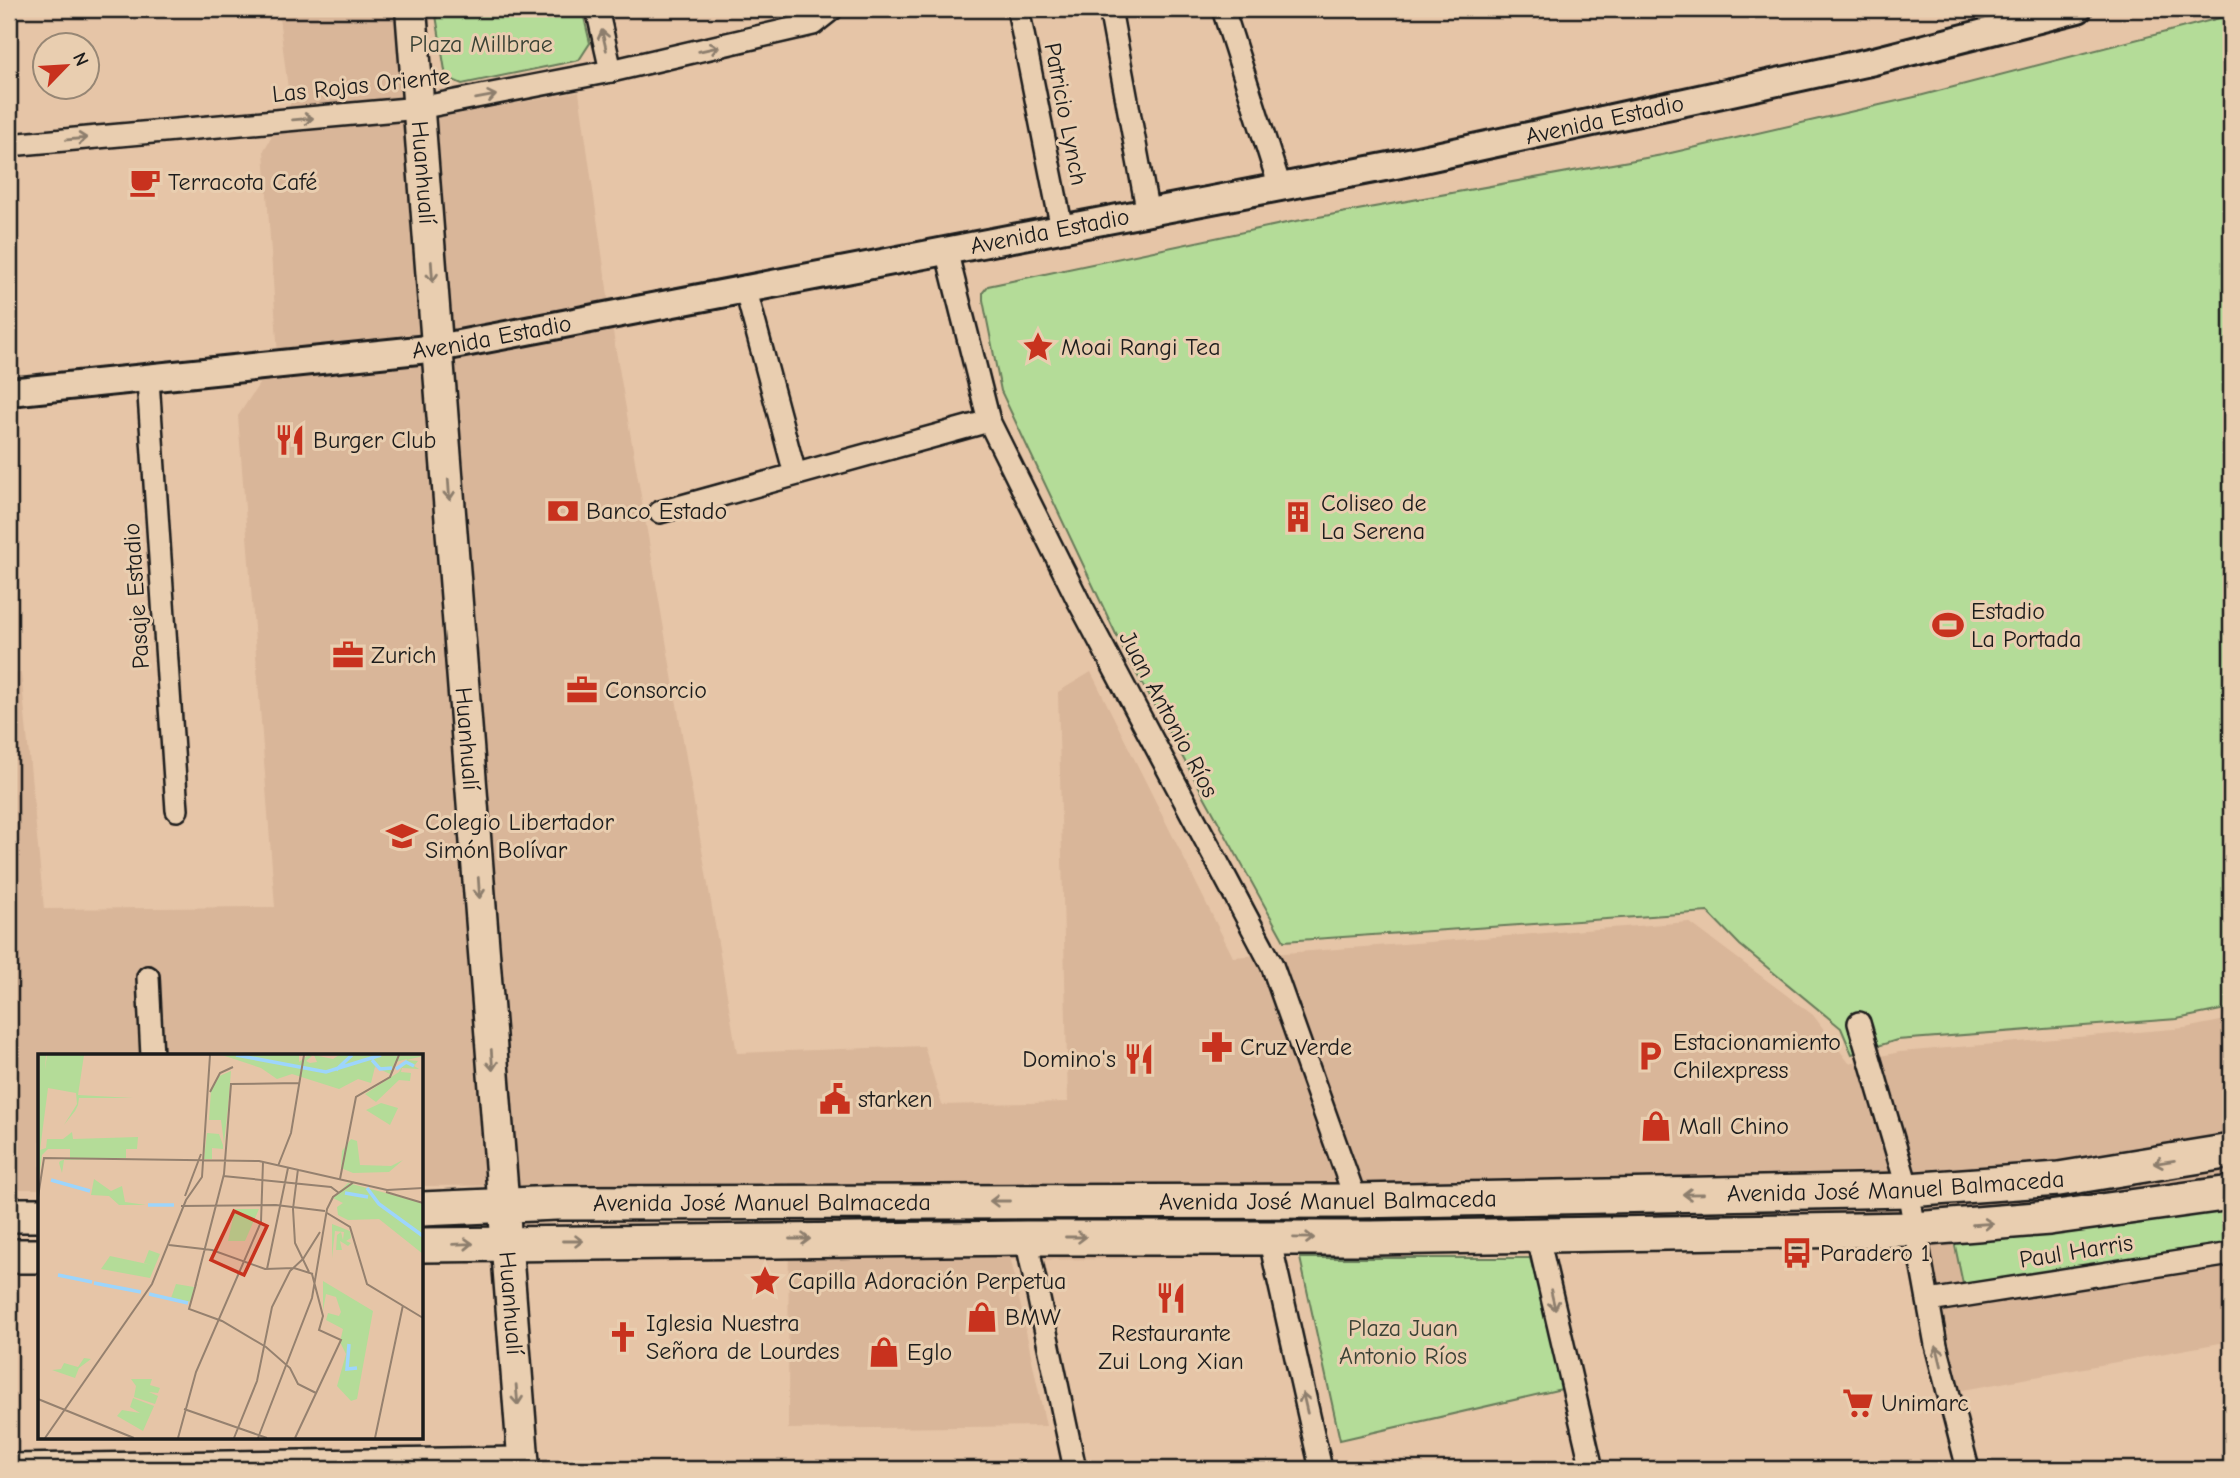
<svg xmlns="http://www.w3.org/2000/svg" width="2240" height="1478" viewBox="0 0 2240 1478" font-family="'Comic Neue',sans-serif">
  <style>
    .built { fill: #d9b699 }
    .green { fill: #b4dc98; stroke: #687c5a; stroke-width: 2 }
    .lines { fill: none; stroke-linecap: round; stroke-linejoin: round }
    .minor-casing { stroke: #1c1c1c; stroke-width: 26 }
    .tertiary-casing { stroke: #1c1c1c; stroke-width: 32 }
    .secondary-casing { stroke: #1c1c1c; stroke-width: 35 }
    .primary-casing { stroke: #1c1c1c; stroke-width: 38 }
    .minor { stroke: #e9ceb0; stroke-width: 21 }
    .tertiary { stroke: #e9ceb0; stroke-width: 26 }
    .secondary { stroke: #e9ceb0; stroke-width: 30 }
    .primary { stroke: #e9ceb0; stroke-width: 33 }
    .oneway { stroke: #8d7e6d }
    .labels { text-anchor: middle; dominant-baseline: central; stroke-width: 6; stroke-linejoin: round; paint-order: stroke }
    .park-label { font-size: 24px; fill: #3a4235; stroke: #e9ceb0 }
    .street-label { font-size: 24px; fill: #1c1c1c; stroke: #e9ceb0 }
    .poi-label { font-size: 24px; fill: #1c1c1c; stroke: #e9ceb0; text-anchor: start }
    .inset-river { fill: none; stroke: #9dd5fc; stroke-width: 3.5 }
    .inset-road { fill: none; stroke: #95816f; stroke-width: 2 }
    .view { fill: #c8321e; fill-opacity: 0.15; stroke: #c8321e; stroke-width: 3.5 }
    .inset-edge { fill: none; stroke: #1c1c1c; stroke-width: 3.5 }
  </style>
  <rect width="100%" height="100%" fill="#e6c5a7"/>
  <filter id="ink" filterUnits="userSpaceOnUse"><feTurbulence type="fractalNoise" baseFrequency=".0143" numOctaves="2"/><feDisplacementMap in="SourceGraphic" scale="14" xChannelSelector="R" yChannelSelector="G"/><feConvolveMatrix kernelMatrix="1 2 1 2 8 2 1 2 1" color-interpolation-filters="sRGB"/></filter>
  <g filter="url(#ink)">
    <!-- built -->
    <path class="built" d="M278,9H396L408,123L579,92L615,345L737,1053L924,1046L942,1105L1068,1102L1058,692L1091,672L1233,957L1689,922L1813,1015L1849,1063L1900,1052L2185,1028L2231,1019V1341L1936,1395L1902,1239L1549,1254L1011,1260L1046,1426L788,1429L789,1183L422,1186V1056H40V1189H9V674L21,673L44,909L275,907L238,416L278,355L264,150L290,105Z"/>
    <!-- green -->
    <g class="green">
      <path d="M435,9H582L590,43L579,60L462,84L446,77Z"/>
      <path d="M2231,15V1008L2177,1019L1897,1040L1852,1054L1841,1028L1740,945L1708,912L1284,941L1123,649L1001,391L983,300V292L988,286L1291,222L1662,155L1919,96Z"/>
      <path d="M2231,1209V1246L1963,1284L1954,1241Z"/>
      <path d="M1300,1258H1530L1566,1388L1340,1440Z"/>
    </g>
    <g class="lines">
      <defs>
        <g id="minor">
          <path d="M597,9L611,71"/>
          <path d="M1018,9L1062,229"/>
          <path d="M1110,9L1148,214"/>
          <path d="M1223,9L1280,187"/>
          <path d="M9,145L419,108L611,71L813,24L832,9"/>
          <path d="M946,250L989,421L1079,602L1272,965L1356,1201"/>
          <path d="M745,287L795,474"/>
          <path d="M148,380L177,810"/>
          <path d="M660,512L989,421"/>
          <path d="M148,977L152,1056"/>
          <path d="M1859,1023L1908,1190L1936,1345L1968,1469"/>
          <path d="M1537,1233L1592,1469"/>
          <path d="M1269,1237L1321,1469"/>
          <path d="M1026,1238L1075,1469"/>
          <path d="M1929,1301L2231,1254"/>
          <path d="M9,1465L523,1458"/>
        </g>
        <g id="tertiary">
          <path id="s1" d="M9,392L438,348L1395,165L1874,61L2078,9"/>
        </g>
        <g id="secondary">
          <path id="s2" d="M411,9L524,1469"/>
        </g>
        <g id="primary">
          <path id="s3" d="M422,1209L556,1203L1356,1201L1908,1190L2059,1179L2231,1151"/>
          <path d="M9,1215H40"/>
          <path d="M422,1245L1026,1238H1371L1915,1229L2049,1218L2231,1193"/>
          <path d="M9,1256H40"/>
        </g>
      </defs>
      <!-- minor casing -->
      <use href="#minor" class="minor-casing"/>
      <!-- tertiary casing -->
      <use href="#tertiary" class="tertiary-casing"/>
      <!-- secondary casing -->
      <use href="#secondary" class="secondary-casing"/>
      <!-- primary casing -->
      <use href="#primary" class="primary-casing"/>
      <!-- minor -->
      <use href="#minor" class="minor"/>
      <!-- tertiary -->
      <use href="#tertiary" class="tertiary"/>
      <!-- secondary -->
      <use href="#secondary" class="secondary"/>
      <!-- primary -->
      <use href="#primary" class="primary"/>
    </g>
    <!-- one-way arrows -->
    <defs><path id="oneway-shaft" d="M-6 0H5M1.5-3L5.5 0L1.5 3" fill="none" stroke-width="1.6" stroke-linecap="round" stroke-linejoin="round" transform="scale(1.75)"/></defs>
    <g class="oneway">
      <use href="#oneway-shaft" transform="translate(604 40) rotate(-103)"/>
      <use href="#oneway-shaft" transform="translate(709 49) rotate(-13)"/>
      <use href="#oneway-shaft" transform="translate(486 97) rotate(-10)"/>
      <use href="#oneway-shaft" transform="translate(303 119) rotate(-5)"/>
      <use href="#oneway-shaft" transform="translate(77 139) rotate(-5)"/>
      <use href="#oneway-shaft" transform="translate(432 272) rotate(86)"/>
      <use href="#oneway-shaft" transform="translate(449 490) rotate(86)"/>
      <use href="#oneway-shaft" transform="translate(479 888) rotate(86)"/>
      <use href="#oneway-shaft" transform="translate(492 1060) rotate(86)"/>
      <use href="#oneway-shaft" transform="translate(2164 1162) rotate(171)"/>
      <use href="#oneway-shaft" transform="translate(1693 1194) rotate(179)"/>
      <use href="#oneway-shaft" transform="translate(1000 1201) rotate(180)"/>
      <use href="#oneway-shaft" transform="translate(1983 1224) rotate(-4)"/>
      <use href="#oneway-shaft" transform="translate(1076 1237)"/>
      <use href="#oneway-shaft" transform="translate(1304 1238) rotate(1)"/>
      <use href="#oneway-shaft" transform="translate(800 1239)"/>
      <use href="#oneway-shaft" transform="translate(573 1241)"/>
      <use href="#oneway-shaft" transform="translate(463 1244) rotate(-2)"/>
      <use href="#oneway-shaft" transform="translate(1553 1300) rotate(77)"/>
      <use href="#oneway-shaft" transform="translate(1939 1356) rotate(-104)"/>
      <use href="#oneway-shaft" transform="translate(517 1395) rotate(85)"/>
      <use href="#oneway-shaft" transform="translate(1305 1403) rotate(-103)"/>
    </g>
  </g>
  <!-- icons -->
  <defs>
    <symbol id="cafe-bare" viewBox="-9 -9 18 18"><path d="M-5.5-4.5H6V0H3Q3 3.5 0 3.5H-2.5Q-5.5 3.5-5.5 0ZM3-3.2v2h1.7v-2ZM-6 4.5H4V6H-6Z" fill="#c8321e" stroke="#e9ceb0" stroke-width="2.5" paint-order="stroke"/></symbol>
    <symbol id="sight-bare" viewBox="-9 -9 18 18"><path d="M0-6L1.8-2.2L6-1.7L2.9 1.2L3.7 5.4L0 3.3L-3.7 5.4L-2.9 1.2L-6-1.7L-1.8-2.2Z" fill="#c8321e" stroke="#e9ceb0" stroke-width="2.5" paint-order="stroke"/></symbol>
    <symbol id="restaurant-bare" viewBox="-9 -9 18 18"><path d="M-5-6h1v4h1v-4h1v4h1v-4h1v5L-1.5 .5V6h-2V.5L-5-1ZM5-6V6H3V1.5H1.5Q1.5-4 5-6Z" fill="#c8321e" stroke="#e9ceb0" stroke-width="2.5" paint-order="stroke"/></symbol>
    <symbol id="bank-bare" viewBox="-9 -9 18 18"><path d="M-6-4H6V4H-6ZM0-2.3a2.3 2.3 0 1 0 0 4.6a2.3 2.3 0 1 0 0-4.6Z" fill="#c8321e" stroke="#e9ceb0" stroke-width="2.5" paint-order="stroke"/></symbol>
    <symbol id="building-bare" viewBox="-9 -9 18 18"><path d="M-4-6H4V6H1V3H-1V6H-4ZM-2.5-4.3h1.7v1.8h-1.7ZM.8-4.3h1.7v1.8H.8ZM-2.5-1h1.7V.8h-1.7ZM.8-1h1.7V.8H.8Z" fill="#c8321e" stroke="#e9ceb0" stroke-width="2.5" paint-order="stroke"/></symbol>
    <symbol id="stadium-bare" viewBox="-9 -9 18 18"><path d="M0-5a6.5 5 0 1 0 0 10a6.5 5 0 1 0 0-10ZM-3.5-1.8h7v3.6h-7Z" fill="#c8321e" stroke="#e9ceb0" stroke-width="2.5" paint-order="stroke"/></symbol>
    <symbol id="office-bare" viewBox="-9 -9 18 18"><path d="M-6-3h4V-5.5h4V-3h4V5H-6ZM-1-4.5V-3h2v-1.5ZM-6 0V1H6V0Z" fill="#c8321e" stroke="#e9ceb0" stroke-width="2.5" paint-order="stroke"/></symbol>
    <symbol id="school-bare" viewBox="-9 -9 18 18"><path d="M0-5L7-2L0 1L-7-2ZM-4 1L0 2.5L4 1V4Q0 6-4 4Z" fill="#c8321e" stroke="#e9ceb0" stroke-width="2.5" paint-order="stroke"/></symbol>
    <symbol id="pharmacy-bare" viewBox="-9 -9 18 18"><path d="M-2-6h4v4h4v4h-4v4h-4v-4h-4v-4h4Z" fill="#c8321e" stroke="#e9ceb0" stroke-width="2.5" paint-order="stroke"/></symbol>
    <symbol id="parking-bare" viewBox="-9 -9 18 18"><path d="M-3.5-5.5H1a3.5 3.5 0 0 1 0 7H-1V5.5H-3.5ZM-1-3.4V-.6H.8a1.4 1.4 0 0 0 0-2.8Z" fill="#c8321e" stroke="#e9ceb0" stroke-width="2.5" paint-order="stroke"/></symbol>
    <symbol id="civic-bare" viewBox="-9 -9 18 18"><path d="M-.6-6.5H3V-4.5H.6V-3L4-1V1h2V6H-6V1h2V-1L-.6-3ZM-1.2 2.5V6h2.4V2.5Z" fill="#c8321e" stroke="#e9ceb0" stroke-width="2.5" paint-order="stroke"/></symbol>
    <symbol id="shop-bare" viewBox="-9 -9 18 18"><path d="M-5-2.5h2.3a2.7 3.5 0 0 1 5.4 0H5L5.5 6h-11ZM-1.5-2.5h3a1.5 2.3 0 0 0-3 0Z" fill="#c8321e" stroke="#e9ceb0" stroke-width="2.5" paint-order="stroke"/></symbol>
    <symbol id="bus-bare" viewBox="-9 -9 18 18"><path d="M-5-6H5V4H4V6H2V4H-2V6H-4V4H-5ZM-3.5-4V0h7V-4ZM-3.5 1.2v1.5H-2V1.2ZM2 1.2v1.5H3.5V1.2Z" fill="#c8321e" stroke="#e9ceb0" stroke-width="2.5" paint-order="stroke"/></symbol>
    <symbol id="church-bare" viewBox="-9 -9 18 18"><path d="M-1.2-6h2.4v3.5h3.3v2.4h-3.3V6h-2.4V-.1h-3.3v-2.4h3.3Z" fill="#c8321e" stroke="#e9ceb0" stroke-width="2.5" paint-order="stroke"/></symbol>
    <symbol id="supermarket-bare" viewBox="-9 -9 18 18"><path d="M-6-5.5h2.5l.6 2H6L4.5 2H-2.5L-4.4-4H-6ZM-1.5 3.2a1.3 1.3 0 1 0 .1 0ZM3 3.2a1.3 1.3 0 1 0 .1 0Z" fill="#c8321e" stroke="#e9ceb0" stroke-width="2.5" paint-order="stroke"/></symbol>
  </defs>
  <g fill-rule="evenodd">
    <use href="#cafe-bare" x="123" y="160" width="44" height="44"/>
    <use href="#sight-bare" x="1016" y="325" width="44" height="44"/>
    <use href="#restaurant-bare" x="268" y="418" width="44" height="44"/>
    <use href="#bank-bare" x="541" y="489" width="44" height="44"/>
    <use href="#building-bare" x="1276" y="495" width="44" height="44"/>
    <use href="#stadium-bare" x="1926" y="603" width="44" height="44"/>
    <use href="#office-bare" x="326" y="633" width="44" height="44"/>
    <use href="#office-bare" x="560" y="668" width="44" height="44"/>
    <use href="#school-bare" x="380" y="814" width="44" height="44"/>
    <use href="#pharmacy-bare" x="1195" y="1025" width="44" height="44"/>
    <use href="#parking-bare" x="1628" y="1034" width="44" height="44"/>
    <use href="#restaurant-bare" x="1117" y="1037" width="44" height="44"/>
    <use href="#civic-bare" x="813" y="1077" width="44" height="44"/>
    <use href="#shop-bare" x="1634" y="1104" width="44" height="44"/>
    <use href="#bus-bare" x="1775" y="1231" width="44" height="44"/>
    <use href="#sight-bare" x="743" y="1259" width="44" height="44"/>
    <use href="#restaurant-bare" x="1149" y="1276" width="44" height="44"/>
    <use href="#shop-bare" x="960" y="1295" width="44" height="44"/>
    <use href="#church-bare" x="601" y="1315" width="44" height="44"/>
    <use href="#shop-bare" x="862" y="1330" width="44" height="44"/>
    <use href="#supermarket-bare" x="1836" y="1381" width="44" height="44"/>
  </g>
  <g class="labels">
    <!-- park labels -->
    <g class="park-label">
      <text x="481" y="44">Plaza Millbrae</text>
      <text x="1403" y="1328">Plaza Juan<tspan x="1403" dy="28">Antonio Ríos</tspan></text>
    </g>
    <!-- street labels -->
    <g class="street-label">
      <text transform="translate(361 85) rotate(-6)">Las Rojas Oriente</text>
      <text transform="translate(1066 114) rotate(79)">Patricio Lynch</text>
      <text stroke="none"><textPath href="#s1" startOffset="1620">Avenida Estadio</textPath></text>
      <text stroke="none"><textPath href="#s2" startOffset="164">Huanhualí</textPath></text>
      <text stroke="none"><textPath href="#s1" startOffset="1054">Avenida Estadio</textPath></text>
      <text stroke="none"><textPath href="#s1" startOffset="486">Avenida Estadio</textPath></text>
      <text transform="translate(136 596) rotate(-94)">Pasaje Estadio</text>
      <text transform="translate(1169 714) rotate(62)">Juan Antonio Ríos</text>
      <text stroke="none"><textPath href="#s2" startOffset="732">Huanhualí</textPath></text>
      <text stroke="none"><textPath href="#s3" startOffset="1474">Avenida José Manuel Balmaceda</textPath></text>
      <text stroke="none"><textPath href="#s3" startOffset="906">Avenida José Manuel Balmaceda</textPath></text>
      <text stroke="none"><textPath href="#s3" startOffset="340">Avenida José Manuel Balmaceda</textPath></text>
      <text transform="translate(2076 1251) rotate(-9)">Paul Harris</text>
      <text stroke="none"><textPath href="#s2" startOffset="1298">Huanhualí</textPath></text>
    </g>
    <!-- poi labels -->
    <g class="poi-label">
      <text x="168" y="182">Terracota Café</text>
      <text x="1061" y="347">Moai Rangi Tea</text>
      <text x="313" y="440">Burger Club</text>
      <text x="1321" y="503">Coliseo de<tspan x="1321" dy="28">La Serena</tspan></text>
      <text x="586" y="511">Banco Estado</text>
      <text x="1971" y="611">Estadio<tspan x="1971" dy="28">La Portada</tspan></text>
      <text x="371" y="655">Zurich</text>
      <text x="605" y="690">Consorcio</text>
      <text x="425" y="822">Colegio Libertador<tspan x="425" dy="28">Simón Bolívar</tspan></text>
      <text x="1673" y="1042">Estacionamiento<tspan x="1673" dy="28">Chilexpress</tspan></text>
      <text x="1240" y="1047">Cruz Verde</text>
      <text x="1116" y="1059" text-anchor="end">Domino's</text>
      <text x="858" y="1099">starken</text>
      <text x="1679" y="1126">Mall Chino</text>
      <text x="1820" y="1253">Paradero 1</text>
      <text x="788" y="1281">Capilla Adoración Perpetua</text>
      <text x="1005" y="1317">BMW</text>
      <text x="646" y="1323">Iglesia Nuestra<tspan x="646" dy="28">Señora de Lourdes</tspan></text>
      <text x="1171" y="1333" text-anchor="middle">Restaurante<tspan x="1171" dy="28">Zui Long Xian</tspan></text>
      <text x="907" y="1352">Eglo</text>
      <text x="1881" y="1403">Unimarc</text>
    </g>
  </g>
  <!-- overview -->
  <g transform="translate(38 1054)">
    <rect width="385" height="385" fill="#e6c5a7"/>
    <path d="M2,1H8L7,16L9,1H46L40,41L95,44H41L40,51L37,57L26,71L39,50L38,39L10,34L2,96L8,94L9,85H25L34,78L35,85L100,83L99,95H88V104L26,106L24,119L21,109L22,107L32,104V95H10L4,101L0,131ZM184,1H261V8L270,1L274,2L268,7L272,9L279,8L276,1L295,5L301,1L385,2L369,6L380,7L376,12L381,15L364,14L363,18L373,19L372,27L361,26L338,48L327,40L361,18L369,5L357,8L352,20L337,13L333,29L320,25L301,35L254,20L239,25L223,14ZM193,17L190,54L186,89L183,66H171L173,37L179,23ZM343,49L360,54L352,71L328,56ZM169,79L181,80L185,91V95L174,94V105H166ZM313,85L319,87L322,111L353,112L365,106L351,118L315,119L303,114L304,97ZM56,125L73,137L84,132L87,148L108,151H81L71,142L53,141ZM310,129L385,149V200L341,165L310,166L300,161L299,153L305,149L295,144ZM197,155H221L207,187H190ZM294,170L312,177L313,184L308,187L313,189L310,192L302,187L304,196H298L299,181L303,178L305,186L306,178L297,177L294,204ZM111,196L122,200L112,224L63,215L72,202L114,211L106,209ZM285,227L335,257L319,345L313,347L299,332L308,300L302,288L305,275L288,266L290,259L301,262L303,258L298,243L288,240L285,257ZM138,230L156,233L153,248L133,244ZM46,304L53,305L41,314L37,324L14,316L23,315L26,309L40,313ZM93,325H114L112,331L122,334L120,339L111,338L120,342L117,350L96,343L98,332ZM95,344L116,352L105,377L79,362L84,356L102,359L92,353Z" fill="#b4dc98"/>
    <path class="inset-river" d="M198,1L288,18L343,1M334,6L342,15L354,14M358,15L368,8L376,12M298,16L314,1M13,126L52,137M329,134L341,150L385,182M307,139L330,143M110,151H136M20,221L54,228M56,229L103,238M111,240L150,249M311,290L309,315L319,314"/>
    <path class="inset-road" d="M172,38L182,19L195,13M240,112L253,79L266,1M260,115L255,155L257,189L271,218M185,122L293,133L301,139M302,125L318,43L352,23L361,1M348,138L385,149M147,142L163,100M0,143L6,104L221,107L349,136L385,134M143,152L238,151L287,157M289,159L312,173L329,230L385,264M131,191L174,196L227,215L256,214L275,220M265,205L282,178M229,215L250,114M158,230L151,255L184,267L228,293L252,314L260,330L278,339M157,233L186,120L193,30L261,29M0,345L96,384M146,355L229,384M7,384L114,230L148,146L164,123L172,1M140,384L158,318L223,168L225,108M196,384L219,327L234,253L252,217L266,204M220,384L274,244L289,155L295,143L316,128M257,384L303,286L281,276L285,262L274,220M337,384L365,251"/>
    <path class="view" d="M196,157L229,172L206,221L173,206Z"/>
    <rect width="385" height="385" class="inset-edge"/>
  </g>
  <!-- margin -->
  <rect width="2240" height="1478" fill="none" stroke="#e9ceb0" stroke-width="35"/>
  <rect x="18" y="18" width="2205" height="1443" fill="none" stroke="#1c1c1c" stroke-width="2.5" filter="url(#ink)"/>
  <!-- north arrow -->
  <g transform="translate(66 66) rotate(65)"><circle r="33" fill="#e9ceb0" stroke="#978775" stroke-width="2"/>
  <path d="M0-5L12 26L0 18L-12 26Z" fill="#c8321e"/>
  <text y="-10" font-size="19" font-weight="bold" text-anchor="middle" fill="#1c1c1c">N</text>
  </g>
</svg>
